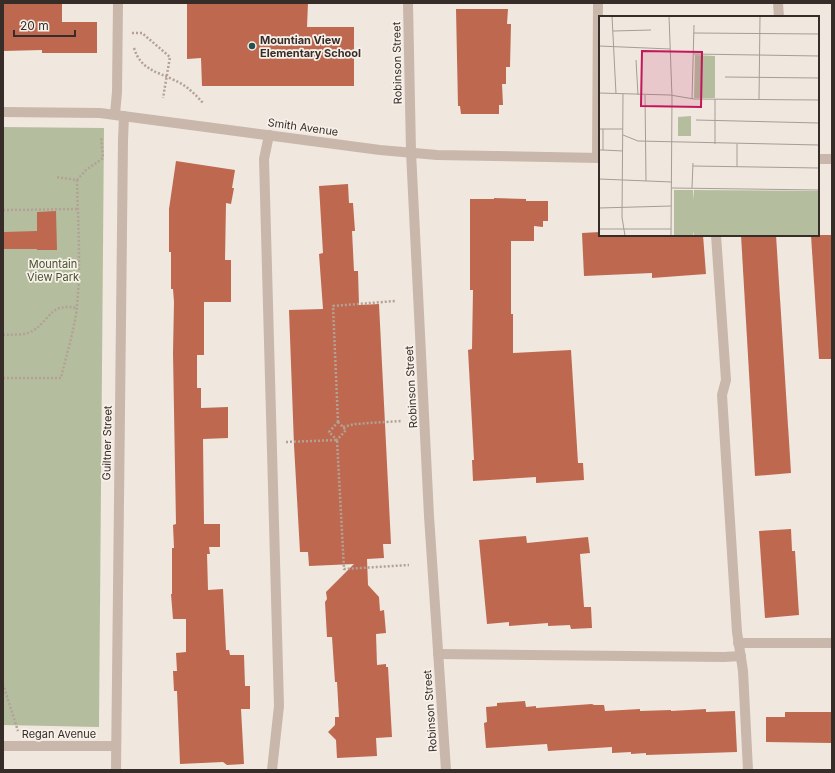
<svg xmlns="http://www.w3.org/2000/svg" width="835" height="773" viewBox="0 0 835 773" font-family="Inter,sans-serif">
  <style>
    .green { fill: #b4be9f }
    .building { fill: #bd684f }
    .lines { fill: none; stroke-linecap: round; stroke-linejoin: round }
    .path { stroke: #b3a195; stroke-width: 2.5; stroke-dasharray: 2 2; stroke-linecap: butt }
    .service { stroke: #c8b7aa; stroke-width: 10 }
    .minor { stroke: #c8b7aa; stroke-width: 10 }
    .tertiary { stroke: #c8b7aa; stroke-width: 10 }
    .poi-dot { fill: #225254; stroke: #f8f1ea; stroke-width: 1.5 }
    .labels { text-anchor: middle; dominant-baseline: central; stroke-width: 3.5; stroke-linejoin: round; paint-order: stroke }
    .poi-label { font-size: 11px; font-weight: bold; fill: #362d29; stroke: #f8f1ea; text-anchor: start }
    .street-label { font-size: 11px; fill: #362d29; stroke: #f8f1ea }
    .park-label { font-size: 11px; fill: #46522f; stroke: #f8f1ea }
    .inset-road { fill: none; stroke: #a69d96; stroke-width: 1 }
    .view { fill: #c2185b; fill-opacity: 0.15; stroke: #c2185b; stroke-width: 2 }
    .inset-edge { fill: none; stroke: #362d29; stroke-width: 2 }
  </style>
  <rect width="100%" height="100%" fill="#f0e7de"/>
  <!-- green -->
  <path class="green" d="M3,127L104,128L99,727L3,725Z"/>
  <!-- building -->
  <g class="building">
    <path d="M27,3H62V22H97V53H42V50L3,51L4,4Z"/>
    <path d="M187,3H308L307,27H354V86H202L201,58L187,59Z"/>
    <path d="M456,9H508L507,24H511L510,67H506V84H502L503,105H499V114H461L460,106H458Z"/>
    <path d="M176,161L235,170L232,188H234L231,204L226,203L225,260H231V302H204V355H197V388H201V408L228,407V438L203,439L204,524H220V547H209L210,554H207L208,590L223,589L226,650H229L230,655H244L245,686H250V709H241L244,764L227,765L223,762L180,764L177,691H174L173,671H177L176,653L186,652V619H173L171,594H172V548H174L173,525L176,524L173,353L174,302L173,289H171V252H169V209Z"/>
    <path d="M348,184L349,203H353L355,231H352L354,271H358L359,305L379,304L391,544H383L384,558L367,559L368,585L379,597L380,611L384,610L386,633L376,634L377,665L386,664V667H388L392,737L376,738L377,756L337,758L336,740L328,732L335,725V717H339L337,682H335L332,637H327L325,602L327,599L326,592L354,564L309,566L308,552H300L294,445L289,310L323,309L319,254L323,253L319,186Z"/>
    <path d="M494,198L526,199V201H548V221H543V227L534,226V241H511V314H513V353L571,350L578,463H583L584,480L536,483V477L473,481L472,460H474L468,350L472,349L473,290H470V199H494Z"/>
    <path d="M56,211L57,250H37V249H4V232L37,231V212Z"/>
    <path d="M600,232V235H703L706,274L652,278V273L584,276L582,233Z"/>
    <path d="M741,235H776L791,473L755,476Z"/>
    <path d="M811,235H832V359H819Z"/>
    <path d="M791,529L792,551H795L799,615L765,618L759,531Z"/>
    <path d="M526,536L527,543L588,537L590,553L580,554L584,607H591L592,628L571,629L570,625L548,626V623L509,626V622L487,624L479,540Z"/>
    <path d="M525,701L526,707L536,706V708L592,704L594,705H604L605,711L640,709V711L671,710V711L706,709V712L735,711L737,752L646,755V753L631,754V752L612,753V747L548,751L547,744L486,748L484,723L487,722L486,707L497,706V703Z"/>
    <path d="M785,712H832V743L766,742V717H785Z"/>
  </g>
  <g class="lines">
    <!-- path -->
    <g class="path">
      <path d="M132,33H142L170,57L163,98"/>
      <path d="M134,48C141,70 156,71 174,80C186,85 195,94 203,103"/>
      <path d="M77,180L86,170L103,158L101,137"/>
      <path d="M3,210L78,209"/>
      <path d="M3,335C13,334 26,336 34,330C52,317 51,303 77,308"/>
      <path d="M3,378H61C66,355 75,329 77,306C81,264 78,222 77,180L56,177"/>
      <path d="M338,422L333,306L395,301"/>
      <path d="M338,422L346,430L337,440L329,432Z"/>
      <path d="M343,427L355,424L401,421"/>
      <path d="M286,442L337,440L344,569L409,565"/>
      <path d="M3,684L18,731"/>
    </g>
    <!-- service -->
    <g class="service">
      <path d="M115,114L117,92L118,3"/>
      <path d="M269,135L264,159L279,706L272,770"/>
      <path d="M597,158L598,3"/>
      <path d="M716,235L726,380L722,395L737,632L743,671L748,770"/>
      <path d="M738,643H832"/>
      <path d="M438,654L724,657L741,656"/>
    </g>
    <!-- minor -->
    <g class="minor">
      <path d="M778,3L779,17"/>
      <path d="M3,746H116"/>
      <path d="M116,770L123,140L124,116"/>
    </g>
    <!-- tertiary -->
    <g class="tertiary">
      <path d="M408,3L411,152L429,516L446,770"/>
      <path d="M3,112L100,113L380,150L437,155L600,158"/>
      <path d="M818,159H832"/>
    </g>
  </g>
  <!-- markers -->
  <circle class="poi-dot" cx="252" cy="46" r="4"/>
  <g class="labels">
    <!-- poi labels -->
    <g class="poi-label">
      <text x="260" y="40">Mountian View<tspan x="260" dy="13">Elementary School</tspan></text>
    </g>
    <!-- street labels -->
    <g class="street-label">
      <text transform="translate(397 63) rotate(-91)">Robinson Street</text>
      <text transform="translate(303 127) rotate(8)">Smith Avenue</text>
      <text transform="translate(411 387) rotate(-93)">Robinson Street</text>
      <text transform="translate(107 443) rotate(-89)">Guiltner Street</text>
      <text transform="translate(430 711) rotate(-94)">Robinson Street</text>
      <text x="59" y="734">Regan Avenue</text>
    </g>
    <!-- park labels -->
    <g class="park-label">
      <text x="53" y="264">Mountain<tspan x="53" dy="13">View Park</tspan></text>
    </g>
  </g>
  <!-- overview -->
  <g transform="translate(599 16)">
    <rect width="220" height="220" fill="#f0e7de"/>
    <path d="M96,39L116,40V82H95ZM92,100V120H79V101ZM75,174H94L95,184V174L220,175V220H95L94,215V220H75Z" fill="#b4be9f"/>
    <path class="inset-road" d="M13,0L17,78M70,0L73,81L72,220M14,15L52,14M95,17L220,18M0,30L71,33M95,38L220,40M37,44L39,79M126,61L220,62M0,77L71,79L95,83L220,84M24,78L23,201L26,220M46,79L47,165M93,83L95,9M160,84L161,0M97,104L220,107M0,113H24M24,119L39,125L220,129M116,128V83M0,134H4V113M4,134L24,135M94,150L220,152M138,151V128M0,163L73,166M73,172L220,174M93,172L94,147M0,192L72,190M0,213H72"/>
    <path class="view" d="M43,35L103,36L102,91L42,90Z"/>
    <rect width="220" height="220" class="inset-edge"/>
  </g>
  <!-- border -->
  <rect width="835" height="773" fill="none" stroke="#362d29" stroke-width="8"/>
  <!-- scale -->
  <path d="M14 30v6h61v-6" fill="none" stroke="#362d29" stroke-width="2"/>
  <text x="20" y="30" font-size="12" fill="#362d29" stroke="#f8f1ea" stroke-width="3" paint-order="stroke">20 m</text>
</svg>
